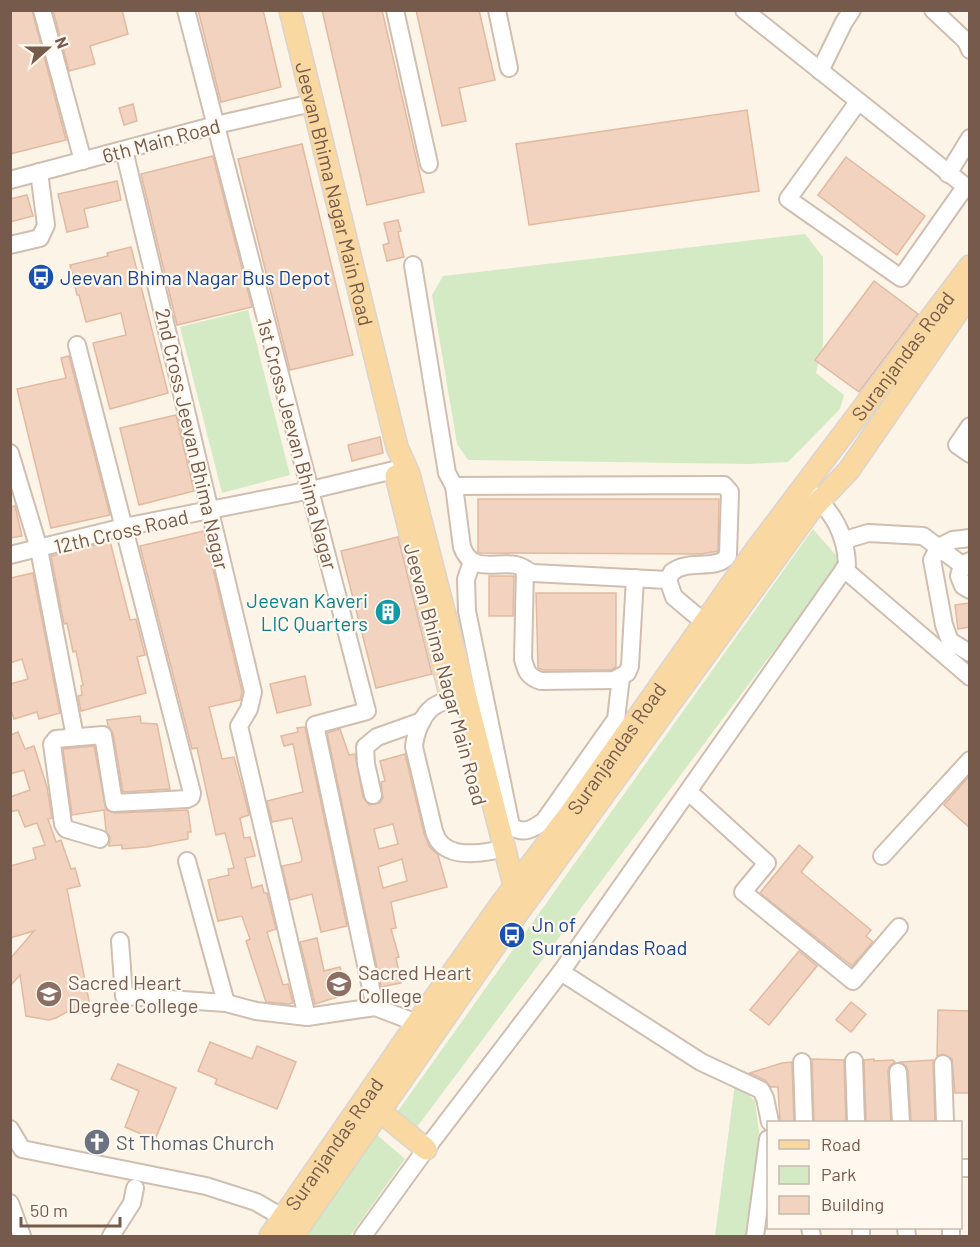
<svg xmlns="http://www.w3.org/2000/svg" width="980" height="1247" viewBox="0 0 980 1247" font-family="Barlow,sans-serif">
  <style>
    .green { fill: #d4eac5 }
    .building { fill: #f1d3bf; stroke: #e3b9a0; stroke-width: 1.5; fill-rule: evenodd }
    .lines { fill: none; stroke-linecap: round; stroke-linejoin: round }
    .minor-casing { stroke: #d0beb0; stroke-width: 20 }
    .major-casing { stroke: #dbd4d0; stroke-width: 24 }
    .minor { stroke: #fff; stroke-width: 16 }
    .major { stroke: #f9d8a1; stroke-width: 21 }
    .labels { text-anchor: middle; dominant-baseline: central; stroke-width: 4.5; stroke-linejoin: round; paint-order: stroke }
    .street-label { font-size: 20px; fill: #765a4c; stroke: #fff8ee }
    .transit-label { font-size: 20px; fill: #164399; stroke: #fff8ee; text-anchor: start }
    .culture-label { font-size: 20px; fill: #0d838f; stroke: #fff8ee; text-anchor: end }
    .education-label { font-size: 20px; fill: #785e54; stroke: #fff8ee; text-anchor: start }
    .worship-label { font-size: 20px; fill: #5b616d; stroke: #fff8ee; text-anchor: start }
  </style>
  <rect width="100%" height="100%" fill="#fcf4e7"/>
  <!-- green -->
  <g class="green">
    <path d="M805,234L823,257V346L816,373L844,395L840,409L788,462L748,464L468,460L457,444L432,295L443,276Z"/>
    <path d="M248,310L290,475L222,493L180,327Z"/>
    <path d="M813,529L841,561L417,1127L398,1111Z"/>
    <path d="M735,1083L755,1101L759,1132L749,1236H715Z"/>
    <path d="M376,1134L405,1159L350,1236H304Z"/>
  </g>
  <!-- building -->
  <g class="building">
    <path d="M10,10H32L66,140L10,154Z"/>
    <path d="M53,10H122L128,34L90,46L95,64L69,71Z"/>
    <path d="M198,10H263L281,87L221,102Z"/>
    <path d="M322,10H382L424,192L367,205Z"/>
    <path d="M416,10H479L495,80L459,88L466,121L442,126Z"/>
    <path d="M133,104L137,121L124,125L119,108Z"/>
    <path d="M747,110L759,191L529,225L516,144Z"/>
    <path d="M302,144L353,355L290,370L238,159Z"/>
    <path d="M213,156L252,307L177,325L141,174Z"/>
    <path d="M846,157L925,216L897,255L818,195Z"/>
    <path d="M117,181L121,200L84,209L88,227L67,232L58,194Z"/>
    <path d="M27,195L33,216L10,222V199Z"/>
    <path d="M398,220L401,231L398,232L404,257L387,261L383,245L389,243L384,223Z"/>
    <path d="M131,247L168,393L110,409L93,343L126,335L121,313L86,322L79,295H77L70,265L108,256L107,253Z"/>
    <path d="M874,281L918,314L859,392L815,360Z"/>
    <path d="M69,356L110,515L51,528L17,389L66,378L61,358Z"/>
    <path d="M176,415L194,491L139,505L120,428Z"/>
    <path d="M380,437L383,453L352,461L348,445Z"/>
    <path d="M478,499H719L718,551L701,554L481,553L478,552Z"/>
    <path d="M15,506L22,536L10,538V507Z"/>
    <path d="M204,531L242,692L240,700L209,707L222,759L234,757L244,794L249,815L240,818L244,838L250,837L255,856L245,858L252,888L262,885L264,893H267L276,929L267,932L283,985L288,984L293,1003L289,1004L266,1002L246,941L250,939L242,916L218,921L208,880L229,875L228,869L234,868L225,833L216,835L197,748L192,749L140,546Z"/>
    <path d="M398,537L432,674L376,688L341,551Z"/>
    <path d="M110,541L130,620L136,619L145,655L137,657L146,693L81,711L78,696L82,695L81,686L83,685L76,651L73,652L67,623L64,624L51,556Z"/>
    <path d="M33,573L60,713L39,719L37,712L14,719L10,707V684L28,679L22,659L10,663V578Z"/>
    <path d="M489,576H514L513,616H489Z"/>
    <path d="M536,593H616V667L611,670H543L538,668Z"/>
    <path d="M969,603V627L958,629L955,605Z"/>
    <path d="M305,676L311,705L277,713L270,684Z"/>
    <path d="M140,716L141,723L157,724L170,789L123,792L113,733L108,726L107,720Z"/>
    <path d="M305,727L347,926L321,932L312,894L290,900L282,866L301,862L302,859L292,818L272,822L267,801L303,792L293,744L284,746L281,736L298,732L297,728Z"/>
    <path d="M340,729L349,755L355,754L363,797L369,805L380,803L383,798L381,782L385,781L380,761L405,754L424,833L429,846L438,855L447,887L391,902L396,928L391,929L399,957L396,958L401,983L381,987L327,733ZM393,824L398,844L379,849L374,829ZM402,859L407,881L383,888L378,867Z"/>
    <path d="M18,732L25,749L34,746L47,787L52,818L48,819L56,842L61,840L71,869L75,868L80,886L67,889L91,1011L74,1014V1008L56,1018L49,1020L26,1016L20,975L10,986V959L34,931L10,938V866L36,859L33,848L45,845L37,823L25,827L18,810L10,812V797L30,790L24,770L10,774V735Z"/>
    <path d="M94,746L106,810L115,813L188,810L191,832H188V839L146,847L122,849V845L109,846L110,837L106,831L104,810L72,815L63,749Z"/>
    <path d="M969,776V827L944,805Z"/>
    <path d="M799,845L813,857L801,872L871,930L866,936L873,942L852,966L760,893Z"/>
    <path d="M317,938L324,971L340,967L347,994L315,1004L300,942Z"/>
    <path d="M799,951L817,966L769,1025L750,1010Z"/>
    <path d="M851,1002L866,1014L851,1032L836,1020Z"/>
    <path d="M938,1010L969,1011V1093H955L952,1059L943,1054L937,1056Z"/>
    <path d="M210,1042L252,1059L257,1046L296,1062L277,1109L215,1084L217,1079L198,1071Z"/>
    <path d="M812,1059L844,1060L846,1122H814Z"/>
    <path d="M874,1059V1061L893,1060L895,1062L889,1067L888,1072L891,1122H866L864,1060Z"/>
    <path d="M933,1060L935,1122H911L908,1071L906,1066L900,1062Z"/>
    <path d="M792,1062L794,1122H780L778,1087H771L765,1080L750,1073L782,1063Z"/>
    <path d="M118,1064L176,1088L155,1140L125,1127L139,1091L111,1079Z"/>
  </g>
  <g class="lines">
    <defs>
      <g id="minor">
        <path d="M42,10L83,161"/>
        <path d="M186,10L367,711L315,725L375,1007"/>
        <path d="M395,10L429,164"/>
        <path d="M497,10L509,68"/>
        <path d="M744,10L970,190"/>
        <path d="M933,10L966,41L970,50"/>
        <path d="M820,71L844,22L852,10"/>
        <path d="M858,102L788,199L901,278L965,187"/>
        <path d="M124,150L253,692L249,709L239,726L307,1017"/>
        <path d="M948,174L970,138"/>
        <path d="M10,180L216,125L312,103"/>
        <path d="M10,245L40,238L46,225L39,172"/>
        <path d="M413,265L447,473L454,486L724,485L730,492L728,555C721,568 699,563 686,566C681,567 676,569 672,572L668,580L674,597L705,623"/>
        <path d="M77,345L192,793L191,797L187,799L114,803L103,735L56,739L52,744L63,824L66,829L100,839"/>
        <path d="M970,426L957,445L970,454"/>
        <path d="M10,453L39,549L75,737"/>
        <path d="M454,486L462,547C472,574 495,561 516,565C522,566 527,571 533,573L668,580"/>
        <path d="M970,538L953,540L939,547L932,560L944,625L950,641L970,653"/>
        <path d="M845,540L868,533L923,536L962,565"/>
        <path d="M10,555L124,527L311,490L394,470L408,469"/>
        <path d="M970,561L962,565L959,576L963,586L970,590"/>
        <path d="M472,562L466,579L467,611L511,826C523,835 533,829 544,821L616,719L621,677"/>
        <path d="M525,569L523,659C526,671 528,677 541,681L614,680L627,673L630,666L635,578"/>
        <path d="M844,569L970,677"/>
        <path d="M452,698C446,701 438,703 433,707C422,715 415,734 414,747L434,831C441,857 470,855 492,851"/>
        <path d="M689,792L767,863L743,892L853,981L899,927"/>
        <path d="M373,795L366,764L365,747L377,737L422,721"/>
        <path d="M882,856L970,760"/>
        <path d="M187,861L226,1003"/>
        <path d="M120,941L124,996L226,1003L256,1011L307,1017L375,1007L417,1023"/>
        <path d="M561,972L701,1062L761,1090L765,1098L770,1122"/>
        <path d="M854,1061L856,1122"/>
        <path d="M802,1062L804,1122"/>
        <path d="M943,1064L945,1122"/>
        <path d="M898,1072L901,1122"/>
        <path d="M10,1129L22,1149L206,1186L256,1202L292,1223"/>
        <path d="M960,1168H970"/>
        <path d="M10,1203L22,1236"/>
        <path d="M810,1228L812,1236"/>
        <path d="M861,1228V1236"/>
        <path d="M906,1228L907,1236"/>
        <path d="M951,1228V1236"/>
        <path d="M111,1236L132,1203L135,1188"/>
        <path d="M363,1236L426,1149L561,972L847,565C846,535 834,513 812,494"/>
        <path d="M755,1236L768,1139"/>
      </g>
      <g id="major">
        <path id="s1" d="M290,10L397,447L409,474L509,866L515,888L521,897"/>
        <path d="M396,476L450,694"/>
        <path d="M370,1103L426,1149"/>
        <path id="s2" d="M270,1236L417,1023L504,900L569,815L755,551L970,266"/>
        <path d="M293,1236L517,914L810,511L849,470L970,294"/>
      </g>
    </defs>
    <!-- minor casing -->
    <use href="#minor" class="minor-casing"/>
    <!-- major casing -->
    <use href="#major" class="major-casing"/>
    <!-- minor -->
    <use href="#minor" class="minor"/>
    <!-- major -->
    <use href="#major" class="major"/>
  </g>
  <!-- icons -->
  <defs>
    <symbol id="bus-disc" viewBox="-11 -11 22 22"><circle r="9.5" fill="#1a4fb4" stroke="#fff8ee"/><path d="M-5-6H5V4H4V6H2V4H-2V6H-4V4H-5ZM-3.5-4V0h7V-4ZM-3.5 1.2v1.5H-2V1.2ZM2 1.2v1.5H3.5V1.2Z" fill="#fff"/></symbol>
    <symbol id="building-disc" viewBox="-11 -11 22 22"><circle r="9.5" fill="#0f9aa8" stroke="#fff8ee"/><path d="M-4-6H4V6H1V3H-1V6H-4ZM-2.5-4.3h1.7v1.8h-1.7ZM.8-4.3h1.7v1.8H.8ZM-2.5-1h1.7V.8h-1.7ZM.8-1h1.7V.8H.8Z" fill="#fff"/></symbol>
    <symbol id="university-disc" viewBox="-11 -11 22 22"><circle r="9.5" fill="#8d6e63" stroke="#fff8ee"/><path d="M0-5L7-2L0 1L-7-2ZM-4 1L0 2.5L4 1V4Q0 6-4 4Z" fill="#fff"/></symbol>
    <symbol id="church-disc" viewBox="-11 -11 22 22"><circle r="9.5" fill="#6b7280" stroke="#fff8ee"/><path d="M-1.2-6h2.4v3.5h3.3v2.4h-3.3V6h-2.4V-.1h-3.3v-2.4h3.3Z" fill="#fff"/></symbol>
  </defs>
  <g fill-rule="evenodd">
    <use href="#bus-disc" x="26" y="262" width="30" height="30"/>
    <use href="#building-disc" x="373" y="597" width="30" height="30"/>
    <use href="#bus-disc" x="497" y="920" width="30" height="30"/>
    <use href="#university-disc" x="324" y="969" width="30" height="30"/>
    <use href="#university-disc" x="34" y="979" width="30" height="30"/>
    <use href="#church-disc" x="82" y="1127" width="30" height="30"/>
  </g>
  <g class="labels">
    <!-- street labels -->
    <g class="street-label">
      <text transform="translate(161 140) rotate(-15)">6th Main Road</text>
      <text stroke="none"><textPath href="#s1" startOffset="189">Jeevan Bhima Nagar Main Road</textPath></text>
      <text stroke="none"><textPath href="#s2" startOffset="1084">Suranjandas Road</textPath></text>
      <text transform="translate(193 439) rotate(77)">2nd Cross Jeevan Bhima Nagar</text>
      <text transform="translate(298 444) rotate(75)">1st Cross Jeevan Bhima Nagar</text>
      <text transform="translate(121 531) rotate(-13)">12th Cross Road</text>
      <text transform="translate(446 674) rotate(75)">Jeevan Bhima Nagar Main Road</text>
      <text stroke="none"><textPath href="#s2" startOffset="598">Suranjandas Road</textPath></text>
      <text stroke="none"><textPath href="#s2" startOffset="112">Suranjandas Road</textPath></text>
    </g>
    <!-- transit labels -->
    <g class="transit-label">
      <text x="60" y="277">Jeevan Bhima Nagar Bus Depot</text>
      <text x="532" y="924">Jn of<tspan x="532" dy="23">Suranjandas Road</tspan></text>
    </g>
    <!-- culture labels -->
    <g class="culture-label">
      <text x="368" y="600">Jeevan Kaveri<tspan x="368" dy="23">LIC Quarters</tspan></text>
    </g>
    <!-- education labels -->
    <g class="education-label">
      <text x="358" y="972">Sacred Heart<tspan x="358" dy="23">College</tspan></text>
      <text x="68" y="982">Sacred Heart<tspan x="68" dy="23">Degree College</tspan></text>
    </g>
    <!-- worship labels -->
    <g class="worship-label">
      <text x="116" y="1142">St Thomas Church</text>
    </g>
  </g>
  <!-- border -->
  <rect width="980" height="1247" fill="none" stroke="#765a4c" stroke-width="24"/>
  <!-- legend -->
  <rect x="767" y="1121" width="195" height="108" fill="#fff8ee" stroke="#c8b9ad" stroke-width="1.5"/>
  <rect x="779" y="1140" width="30" height="9" fill="#f9d8a1" stroke="#c8b9ad" stroke-width="1.5"/>
  <text x="821" y="1151" font-size="18" fill="#765a4c">Road</text>
  <rect x="779" y="1166" width="30" height="18" fill="#d4eac5" stroke="#c8b9ad" stroke-width="1.5"/>
  <text x="821" y="1181" font-size="18" fill="#765a4c">Park</text>
  <rect x="779" y="1196" width="30" height="18" fill="#f1d3bf" stroke="#c8b9ad" stroke-width="1.5"/>
  <text x="821" y="1211" font-size="18" fill="#765a4c">Building</text>
  <!-- north arrow -->
  <g transform="translate(48 48) rotate(69)" stroke="#fff8ee" stroke-width="4.5" paint-order="stroke">
  <path d="M0-4.5L10 22L0 15L-10 22Z" fill="#765a4c"/>
  <text y="-9" font-size="16" font-weight="bold" text-anchor="middle" fill="#765a4c">N</text>
  </g>
  <!-- scale -->
  <path d="M21 1217v9h99v-9" fill="none" stroke="#765a4c" stroke-width="3"/>
  <text x="30" y="1217" font-size="18" fill="#765a4c" stroke="#fff8ee" stroke-width="4.5" paint-order="stroke">50 m</text>
</svg>
